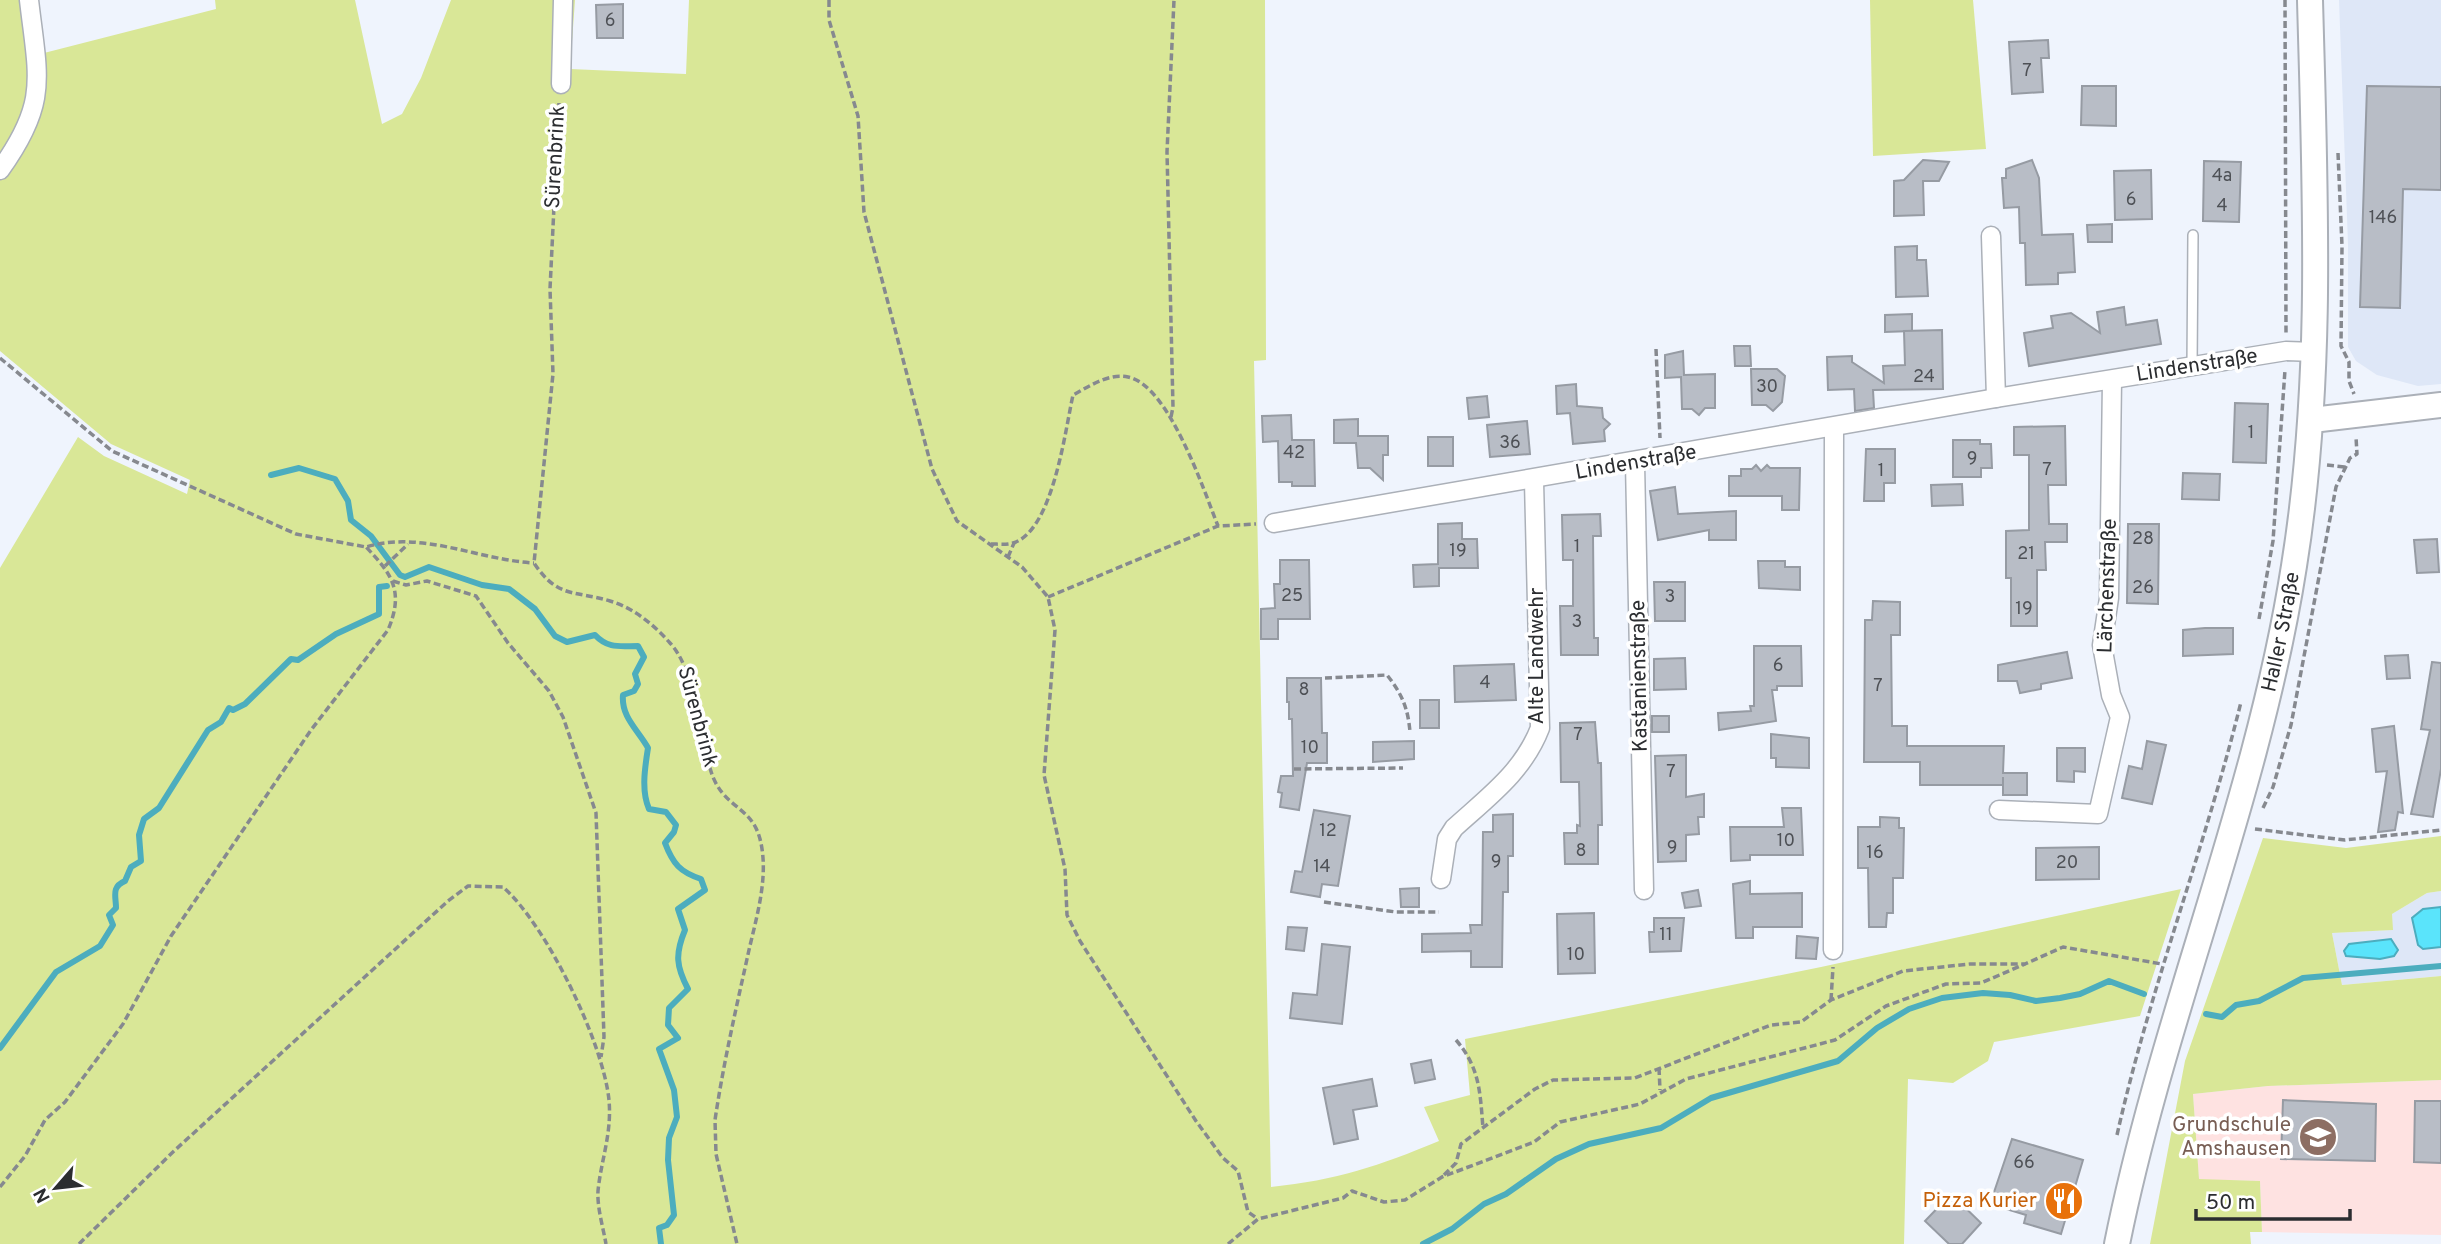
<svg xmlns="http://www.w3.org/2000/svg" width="2441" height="1244" viewBox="0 0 2441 1244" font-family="Overpass,sans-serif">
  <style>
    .built { fill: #dee7f7 }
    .education { fill: #fee2e1 }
    .green { fill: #d9e797 }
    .water { fill: #5ae4fb; stroke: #4cadbe; stroke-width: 2 }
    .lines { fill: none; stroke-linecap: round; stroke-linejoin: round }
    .stream { stroke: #4cadbe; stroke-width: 6 }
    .building { fill: #b8bdc6; stroke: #969ba3; stroke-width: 2 }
    .lane-casing { stroke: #abb0b8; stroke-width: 12 }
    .street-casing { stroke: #abb0b8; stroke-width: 21 }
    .secondary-casing { stroke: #abb0b8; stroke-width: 28 }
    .path { stroke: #86898f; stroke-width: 3.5; stroke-dasharray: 7 3.5; stroke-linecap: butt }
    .lane { stroke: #fff; stroke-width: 9 }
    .street { stroke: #fff; stroke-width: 18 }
    .secondary { stroke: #fff; stroke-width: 24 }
    .labels { text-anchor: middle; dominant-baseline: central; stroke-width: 7; stroke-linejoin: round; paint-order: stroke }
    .number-label { font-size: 18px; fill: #4e5156 }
    .street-label { font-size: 21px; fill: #2b2d30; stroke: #fff }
    .education-label { font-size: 21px; fill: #785e54; stroke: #fff; text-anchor: end }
    .food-label { font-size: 21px; fill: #c56008; stroke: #fff; text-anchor: end }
  </style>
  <rect width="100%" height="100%" fill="#eff4fd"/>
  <!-- built -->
  <g class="built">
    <path d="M2339,0H2441V384L2418,386L2377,375L2356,361L2348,347V244Z"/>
    <path d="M2441,891V976L2342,985L2332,933L2392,930V914L2427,893Z"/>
  </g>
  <!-- education -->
  <path class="education" d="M2441,1080V1235L2262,1232L2260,1181L2199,1180L2193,1094L2268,1086Z"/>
  <!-- green -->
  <g class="green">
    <path d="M0,0H24L34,84L27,113L0,160Z"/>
    <path d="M215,0H355L382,124L402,114L421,78L451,0H575L570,69L686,74L689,0H1265L1266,360L1254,361L1271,1187C1337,1180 1379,1166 1439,1141L1424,1107L1470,1095L1465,1039L1821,967L2181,889L2140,1016L1994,1042L1988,1061L1953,1083L1908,1079L1904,1244H0V568L78,437L104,456L187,494L190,480L111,444L0,351V180L21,151L45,82L44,53L216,9Z"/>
    <path d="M1870,0H1973L1986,149L1873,156Z"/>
    <path d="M2441,836V891L2427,893L2392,914L2393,930L2332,933L2342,985L2441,976V1080L2268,1086L2193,1094L2199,1179L2260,1181L2262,1232H2250L2251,1244H2150L2185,1061L2263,838L2346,848Z"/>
  </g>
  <!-- water -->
  <g class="water">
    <path d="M2441,907V947L2423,949L2418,945L2412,918L2423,909Z"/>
    <path d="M2391,939L2398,950L2394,956L2380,959L2346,956L2344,951L2349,944Z"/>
  </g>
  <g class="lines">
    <!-- stream -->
    <g class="stream">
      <path d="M271,475L299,468L335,479L348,501L351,520L371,536L400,575L405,577L429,567L482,585L509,589L535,609L555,636L567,642L595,635C608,649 620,646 638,646L644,657L635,674L638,684L634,691L623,695C621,717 638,730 648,748C645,767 641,791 649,809L666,812L676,825L674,832L665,843C673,864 680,872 701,879L705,890L678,909L685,930C675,954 676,966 688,989L669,1008L668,1025L678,1038L659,1049L674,1090L677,1117L669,1138L668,1160L674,1215L667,1225L659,1228L661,1244"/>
      <path d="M2206,1014L2222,1017L2236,1005L2259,1001L2303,978L2441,966"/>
      <path d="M0,1048L56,972L100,946L113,925L109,915L116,908C116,896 111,887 125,881L131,867L141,861L139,835L144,819L159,808L208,730L221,722L229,708L233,710L245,704L291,659L298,660L336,634L379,614V587L387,586"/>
      <path d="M1423,1244L1452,1229L1484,1204L1506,1194L1556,1159L1589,1144L1661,1128L1711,1098L1838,1061L1877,1028L1909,1009L1942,998L1983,993L2010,995L2036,1001L2060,998L2080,994L2109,981L2144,994"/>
    </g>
  </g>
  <!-- building -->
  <g class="building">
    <path d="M623,4V38H597L596,5Z"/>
    <path d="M2048,40L2049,58H2041L2043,92L2012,94L2009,42Z"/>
    <path d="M2082,86H2116V126L2081,125Z"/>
    <path d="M2367,86L2441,87V190L2403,189L2400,308L2360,307Z"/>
    <path d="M1923,160L1949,162L1939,181H1923L1924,215L1894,216V181L1904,180Z"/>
    <path d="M2032,160L2039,178L2042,235L2073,234L2075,272L2058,273V284L2026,285L2025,243H2020L2019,207L2004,208L2002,178H2006V169Z"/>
    <path d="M2204,161L2241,162L2239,222L2203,221Z"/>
    <path d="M2151,170L2152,219L2115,220L2114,171Z"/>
    <path d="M2112,224V242H2088L2087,225Z"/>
    <path d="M1917,246V260H1926L1928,296L1896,297L1895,247Z"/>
    <path d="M2124,307L2126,325L2157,320L2161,344L2029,366L2024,333L2053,328L2051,316L2071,313L2100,333L2097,312Z"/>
    <path d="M1912,314V331L1885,332V315Z"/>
    <path d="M1942,330L1943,389L1873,390L1874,408L1855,411L1854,389L1828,390L1827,357L1852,356V362L1884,383L1883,366L1905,365L1904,331Z"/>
    <path d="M1734,346H1750L1751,366H1735Z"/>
    <path d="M1683,351L1684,375L1715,374V408H1705L1699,415L1692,409H1682L1681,377L1665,378V355Z"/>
    <path d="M1751,369H1777L1785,376L1782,402L1773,411L1766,405H1752Z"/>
    <path d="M1576,384L1577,406L1602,408L1603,418L1610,424L1604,430L1605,441L1573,444L1570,413L1557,414L1556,386Z"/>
    <path d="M1487,396L1489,417L1469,419L1467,398Z"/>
    <path d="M2235,403L2268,404L2266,463L2233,462Z"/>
    <path d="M1291,415L1292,440H1314L1315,486H1292V482H1279L1278,441L1263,442L1262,416Z"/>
    <path d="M1358,419V436H1388V455H1383V480L1370,468H1358L1356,443H1334V420Z"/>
    <path d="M1527,421L1530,454L1490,457L1487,425Z"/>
    <path d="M2065,426L2066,485H2048L2049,524H2067V542H2045L2046,570H2037V626H2011V578H2006V531L2029,530V455H2014V427Z"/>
    <rect x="1428" y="437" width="25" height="29"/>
    <path d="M1953,440H1980V444H1991L1992,468H1981V477H1953Z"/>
    <path d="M1866,449H1895V483H1884V501H1864Z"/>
    <path d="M1756,465L1761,471L1767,465L1770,468H1800L1799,510H1782V496H1729V476H1741V469H1752Z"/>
    <path d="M2183,473L2220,474L2219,500L2182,499Z"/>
    <path d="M1962,484L1963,505L1932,506L1931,485Z"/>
    <path d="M1675,487L1678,514L1736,511V540H1709V530L1658,540L1650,491Z"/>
    <path d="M1600,514L1601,536H1593L1594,638H1598V655H1561L1560,606H1573V560H1563L1562,515Z"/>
    <path d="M1462,523V539H1477L1478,568H1439V586L1414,587L1413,565L1438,564V524Z"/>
    <path d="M2128,524H2159L2158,604L2127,603Z"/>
    <path d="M2437,539L2439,572L2417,573L2414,540Z"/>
    <path d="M1280,560H1309L1310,619H1278V639H1261V609L1275,608L1274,584H1280Z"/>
    <path d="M1758,561H1785V567H1800V590L1759,588Z"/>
    <path d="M1654,582H1685V621H1655Z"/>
    <path d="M1873,601L1900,602V635H1891L1892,726H1907V746H2004L2003,773H2027V795H2003V777V785H1920V762H1864L1865,620H1872Z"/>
    <path d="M2205,628H2233V654L2183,656V630Z"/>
    <path d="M1754,646H1801L1802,686H1777V690H1772L1776,721L1719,730L1718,713L1751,711L1750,706H1754Z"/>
    <path d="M2067,652L2072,678L2041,684V689L2020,693L2017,681H1998V665Z"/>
    <path d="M2408,655L2410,678L2387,679L2385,656Z"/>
    <path d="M1685,658L1686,689L1654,690V659Z"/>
    <path d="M2432,662L2441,663V769L2433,817L2411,814L2430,730L2421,729Z"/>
    <path d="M1514,664L1516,700L1455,702L1454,666Z"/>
    <path d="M1287,678H1321L1322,733H1327V763H1307L1299,810L1280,807L1282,793L1278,792L1281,776H1293L1292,719H1289V702H1287Z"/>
    <rect x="1420" y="700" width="19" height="28"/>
    <rect x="1652" y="716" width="17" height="16"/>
    <path d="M1595,722L1598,763H1601L1602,825H1598V864H1565L1564,833H1577V825L1580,826L1579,782H1561L1560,723Z"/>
    <path d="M2394,726L2403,813L2398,812L2395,830L2378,832L2387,771L2376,772L2372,729Z"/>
    <path d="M1771,734L1809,738V768L1776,767V758H1771Z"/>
    <path d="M1414,741V759L1373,762V742Z"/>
    <path d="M2147,741L2166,745L2152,804L2122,798L2129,766L2142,769Z"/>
    <path d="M2057,748H2085V772L2074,771V782L2057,781Z"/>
    <path d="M1686,755V797L1704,794V817H1698L1699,834L1686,835V861L1658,862L1655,756Z"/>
    <path d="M1782,808H1801L1803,855H1750V860L1731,861L1730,827H1784Z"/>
    <path d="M1314,810L1350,816L1338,886L1322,884L1320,897L1291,892L1295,871L1302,872Z"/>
    <path d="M1513,814V856H1508V892H1503L1502,967H1471V951L1422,952V934L1471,933L1470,925H1482L1483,832H1493V815Z"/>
    <path d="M1880,817L1899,818V828H1904L1903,878H1893V913H1887L1886,927H1869L1868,868H1858V827H1880Z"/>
    <path d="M2099,847V879L2036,880V848Z"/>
    <path d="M1750,881V894L1802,893V927H1753V938H1736L1733,884Z"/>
    <path d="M1419,888V907H1401L1400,889Z"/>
    <path d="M1698,890L1701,906L1685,908L1682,893Z"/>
    <path d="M1594,913L1595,973L1558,974L1557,914Z"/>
    <path d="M1654,918H1684L1681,951L1650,952L1649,932H1654Z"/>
    <path d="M1288,927L1307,928L1304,951L1286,949Z"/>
    <path d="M1797,936L1818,938L1816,959L1796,958Z"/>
    <path d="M1322,944L1350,947L1342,1024L1290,1018L1293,993L1317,995Z"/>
    <path d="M1431,1060L1435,1079L1415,1083L1411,1064Z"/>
    <path d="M1372,1079L1377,1106L1353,1110L1358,1139L1334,1144L1323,1088Z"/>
    <path d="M2283,1100L2376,1104L2375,1161L2281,1159Z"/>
    <path d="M2415,1101H2441V1163L2414,1162Z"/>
    <path d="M2012,1139L2083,1160L2061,1234L2024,1223L2026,1215L1990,1204Z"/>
    <path d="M1951,1194L1981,1223L1962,1244H1949L1925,1221Z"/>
  </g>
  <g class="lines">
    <defs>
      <path id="lane" d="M2192,367L2193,235"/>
      <g id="street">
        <path d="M561,84L563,0"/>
        <path d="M0,170C49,102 38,78 29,0"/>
        <path d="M1991,236L1996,398"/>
        <path d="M1635,463L1644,890"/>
        <path d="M1274,523L1996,398L2286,351L2315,352"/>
        <path d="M1999,810L2098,814L2120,717L2111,695L2102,645L2109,598L2112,380"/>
        <path d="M1441,879L1447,839L1454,828C1488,797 1523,772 1540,728L1534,481"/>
        <path d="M1833,950L1834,428"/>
      </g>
      <g id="secondary">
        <path d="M2312,420L2441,405"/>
        <path id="s1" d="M2117,1244C2163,1015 2258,797 2294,566C2324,379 2315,189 2310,0"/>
      </g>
    </defs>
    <!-- lane casing -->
    <use href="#lane" class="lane-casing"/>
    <!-- street casing -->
    <use href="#street" class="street-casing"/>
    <!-- secondary casing -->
    <use href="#secondary" class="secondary-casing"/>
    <!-- path -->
    <g class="path">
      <path d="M829,0V20L858,116L864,212L932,469L957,521L1022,567L1048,597L1055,630L1044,775L1065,869L1067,915L1080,941L1196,1121L1223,1158L1238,1171L1248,1212L1258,1219"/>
      <path d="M2285,0L2286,334"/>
      <path d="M559,103L550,289L553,374L534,563C558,599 574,590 610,601C634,608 654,625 670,643C695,670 701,732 710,768C721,809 751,804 760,839C770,878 755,921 747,959C735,1013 723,1066 715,1120L716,1154L737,1244"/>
      <path d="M2338,153L2342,246L2341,346L2349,362V381L2354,394"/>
      <path d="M1656,349L1660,438"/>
      <path d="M0,358L112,451L296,534L366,547C422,530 478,560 534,563"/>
      <path d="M1171,417L1173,407L1167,152L1174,0"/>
      <path d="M2327,465L2345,467"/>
      <path d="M991,544C998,544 1007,545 1013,543C1053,531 1065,431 1073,395C1090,386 1108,373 1128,377C1169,385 1204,491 1218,526"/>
      <path d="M1008,557L1014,543"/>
      <path d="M385,566L408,544"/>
      <path d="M393,581L406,585L427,581L476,596L508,643L549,691L563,717L596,813L604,1037L601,1057"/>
      <path d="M1048,597L1218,526L1256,524"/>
      <path d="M2259,619L2273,541L2285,370"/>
      <path d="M1325,678L1387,675C1402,694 1408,708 1410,732"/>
      <path d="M1294,769L1403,768"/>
      <path d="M2263,808L2273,787L2291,725L2336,487L2350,458L2357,454L2356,437"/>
      <path d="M2255,829L2345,840L2441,830"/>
      <path d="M1324,902L1396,912H1439"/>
      <path d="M1831,1000L1833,967"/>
      <path d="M1456,1040C1480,1068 1480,1092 1483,1128"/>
      <path d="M1659,1068L1660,1090"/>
      <path d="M2117,1135C2150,988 2205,848 2241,702"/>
      <path d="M1444,1175L1456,1163L1461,1144L1535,1089L1553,1080L1635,1078L1771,1025L1801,1022L1831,1000L1903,971L1970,964H2025L2063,947L2162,964"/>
      <path d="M0,1187L25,1156L45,1120L65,1102L123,1024L171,936L311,730L388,630C404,592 393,575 366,547"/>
      <path d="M79,1244L174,1151L448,901L468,886L503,887C547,926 603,1042 609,1100C612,1134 601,1160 598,1191C597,1207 603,1227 606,1244"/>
      <path d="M1228,1244L1258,1219L1343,1198L1352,1191L1384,1202L1405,1200L1442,1177L1534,1142L1560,1122L1640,1104L1686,1079L1835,1040L1886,1006L1946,984L1981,983L2025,964"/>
    </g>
    <!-- lane -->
    <use href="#lane" class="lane"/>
    <!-- street -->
    <use href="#street" class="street"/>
    <!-- secondary -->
    <use href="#secondary" class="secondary"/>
  </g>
  <!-- icons -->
  <defs>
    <symbol id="school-disc" viewBox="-11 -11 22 22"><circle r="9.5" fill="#8d6e63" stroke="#fff"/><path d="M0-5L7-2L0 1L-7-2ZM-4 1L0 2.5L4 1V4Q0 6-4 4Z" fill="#fff"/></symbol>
    <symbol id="restaurant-disc" viewBox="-11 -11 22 22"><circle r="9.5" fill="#e8710a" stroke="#fff"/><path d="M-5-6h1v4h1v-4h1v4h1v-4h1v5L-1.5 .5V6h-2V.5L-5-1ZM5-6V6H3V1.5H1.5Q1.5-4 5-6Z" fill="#fff"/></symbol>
  </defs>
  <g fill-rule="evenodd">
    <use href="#school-disc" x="2296" y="1115" width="44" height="44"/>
    <use href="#restaurant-disc" x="2042" y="1179" width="44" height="44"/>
  </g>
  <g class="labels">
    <!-- number labels -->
    <g class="number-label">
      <text x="610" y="21">6</text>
      <text x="2027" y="71">7</text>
      <text x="2222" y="176">4a</text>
      <text x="2131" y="200">6</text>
      <text x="2222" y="206">4</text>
      <text x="2383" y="218">146</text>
      <text x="1924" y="377">24</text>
      <text x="1767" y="387">30</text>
      <text x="2251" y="433">1</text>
      <text x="1510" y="443">36</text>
      <text x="1294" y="453">42</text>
      <text x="1972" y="459">9</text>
      <text x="2047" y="470">7</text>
      <text x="1881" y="471">1</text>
      <text x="2143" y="539">28</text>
      <text x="1577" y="547">1</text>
      <text x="1458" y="551">19</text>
      <text x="2026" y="554">21</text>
      <text x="2143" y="588">26</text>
      <text x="1292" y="596">25</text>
      <text x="1670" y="597">3</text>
      <text x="2024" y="609">19</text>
      <text x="1577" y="622">3</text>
      <text x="1778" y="666">6</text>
      <text x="1485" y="683">4</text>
      <text x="1878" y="686">7</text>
      <text x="1304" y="690">8</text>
      <text x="1578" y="735">7</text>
      <text x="1310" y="748">10</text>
      <text x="1671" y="772">7</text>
      <text x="1328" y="831">12</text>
      <text x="1786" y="841">10</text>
      <text x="1672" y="848">9</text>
      <text x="1581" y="851">8</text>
      <text x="1875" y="853">16</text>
      <text x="1496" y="862">9</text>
      <text x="2067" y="863">20</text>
      <text x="1322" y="867">14</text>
      <text x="1666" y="935">11</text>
      <text x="1576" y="955">10</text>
      <text x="2024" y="1163">66</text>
    </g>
    <!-- street labels -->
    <g class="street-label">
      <text transform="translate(556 157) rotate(-87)">Sürenbrink</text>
      <text transform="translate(2197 366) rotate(-9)">Lindenstraße</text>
      <text transform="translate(1636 463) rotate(-10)">Lindenstraße</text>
      <text transform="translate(2108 586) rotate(-88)">Lärchenstraße</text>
      <text stroke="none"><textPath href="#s1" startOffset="634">Haller Straße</textPath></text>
      <text transform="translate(1537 656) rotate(-90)">Alte Landwehr</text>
      <text transform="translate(1640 676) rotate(-91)">Kastanienstraße</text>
      <text transform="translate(697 717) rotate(75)">Sürenbrink</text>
    </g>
    <!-- education labels -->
    <g class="education-label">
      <text x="2291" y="1125">Grundschule<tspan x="2291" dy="24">Amshausen</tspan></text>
    </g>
    <!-- food labels -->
    <g class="food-label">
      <text x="2037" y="1201">Pizza Kurier</text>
    </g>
  </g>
  <!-- north arrow -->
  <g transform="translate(56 1188) rotate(242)" stroke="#ffffff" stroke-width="5" paint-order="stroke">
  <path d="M0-5L12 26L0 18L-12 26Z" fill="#2b2d30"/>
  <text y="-10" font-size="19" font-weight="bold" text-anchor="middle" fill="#2b2d30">N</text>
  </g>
  <!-- scale -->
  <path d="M2196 1209v10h154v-10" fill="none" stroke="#2b2d30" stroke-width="3.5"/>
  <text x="2206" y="1209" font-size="21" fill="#2b2d30" stroke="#ffffff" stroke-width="5" paint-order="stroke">50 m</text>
</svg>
